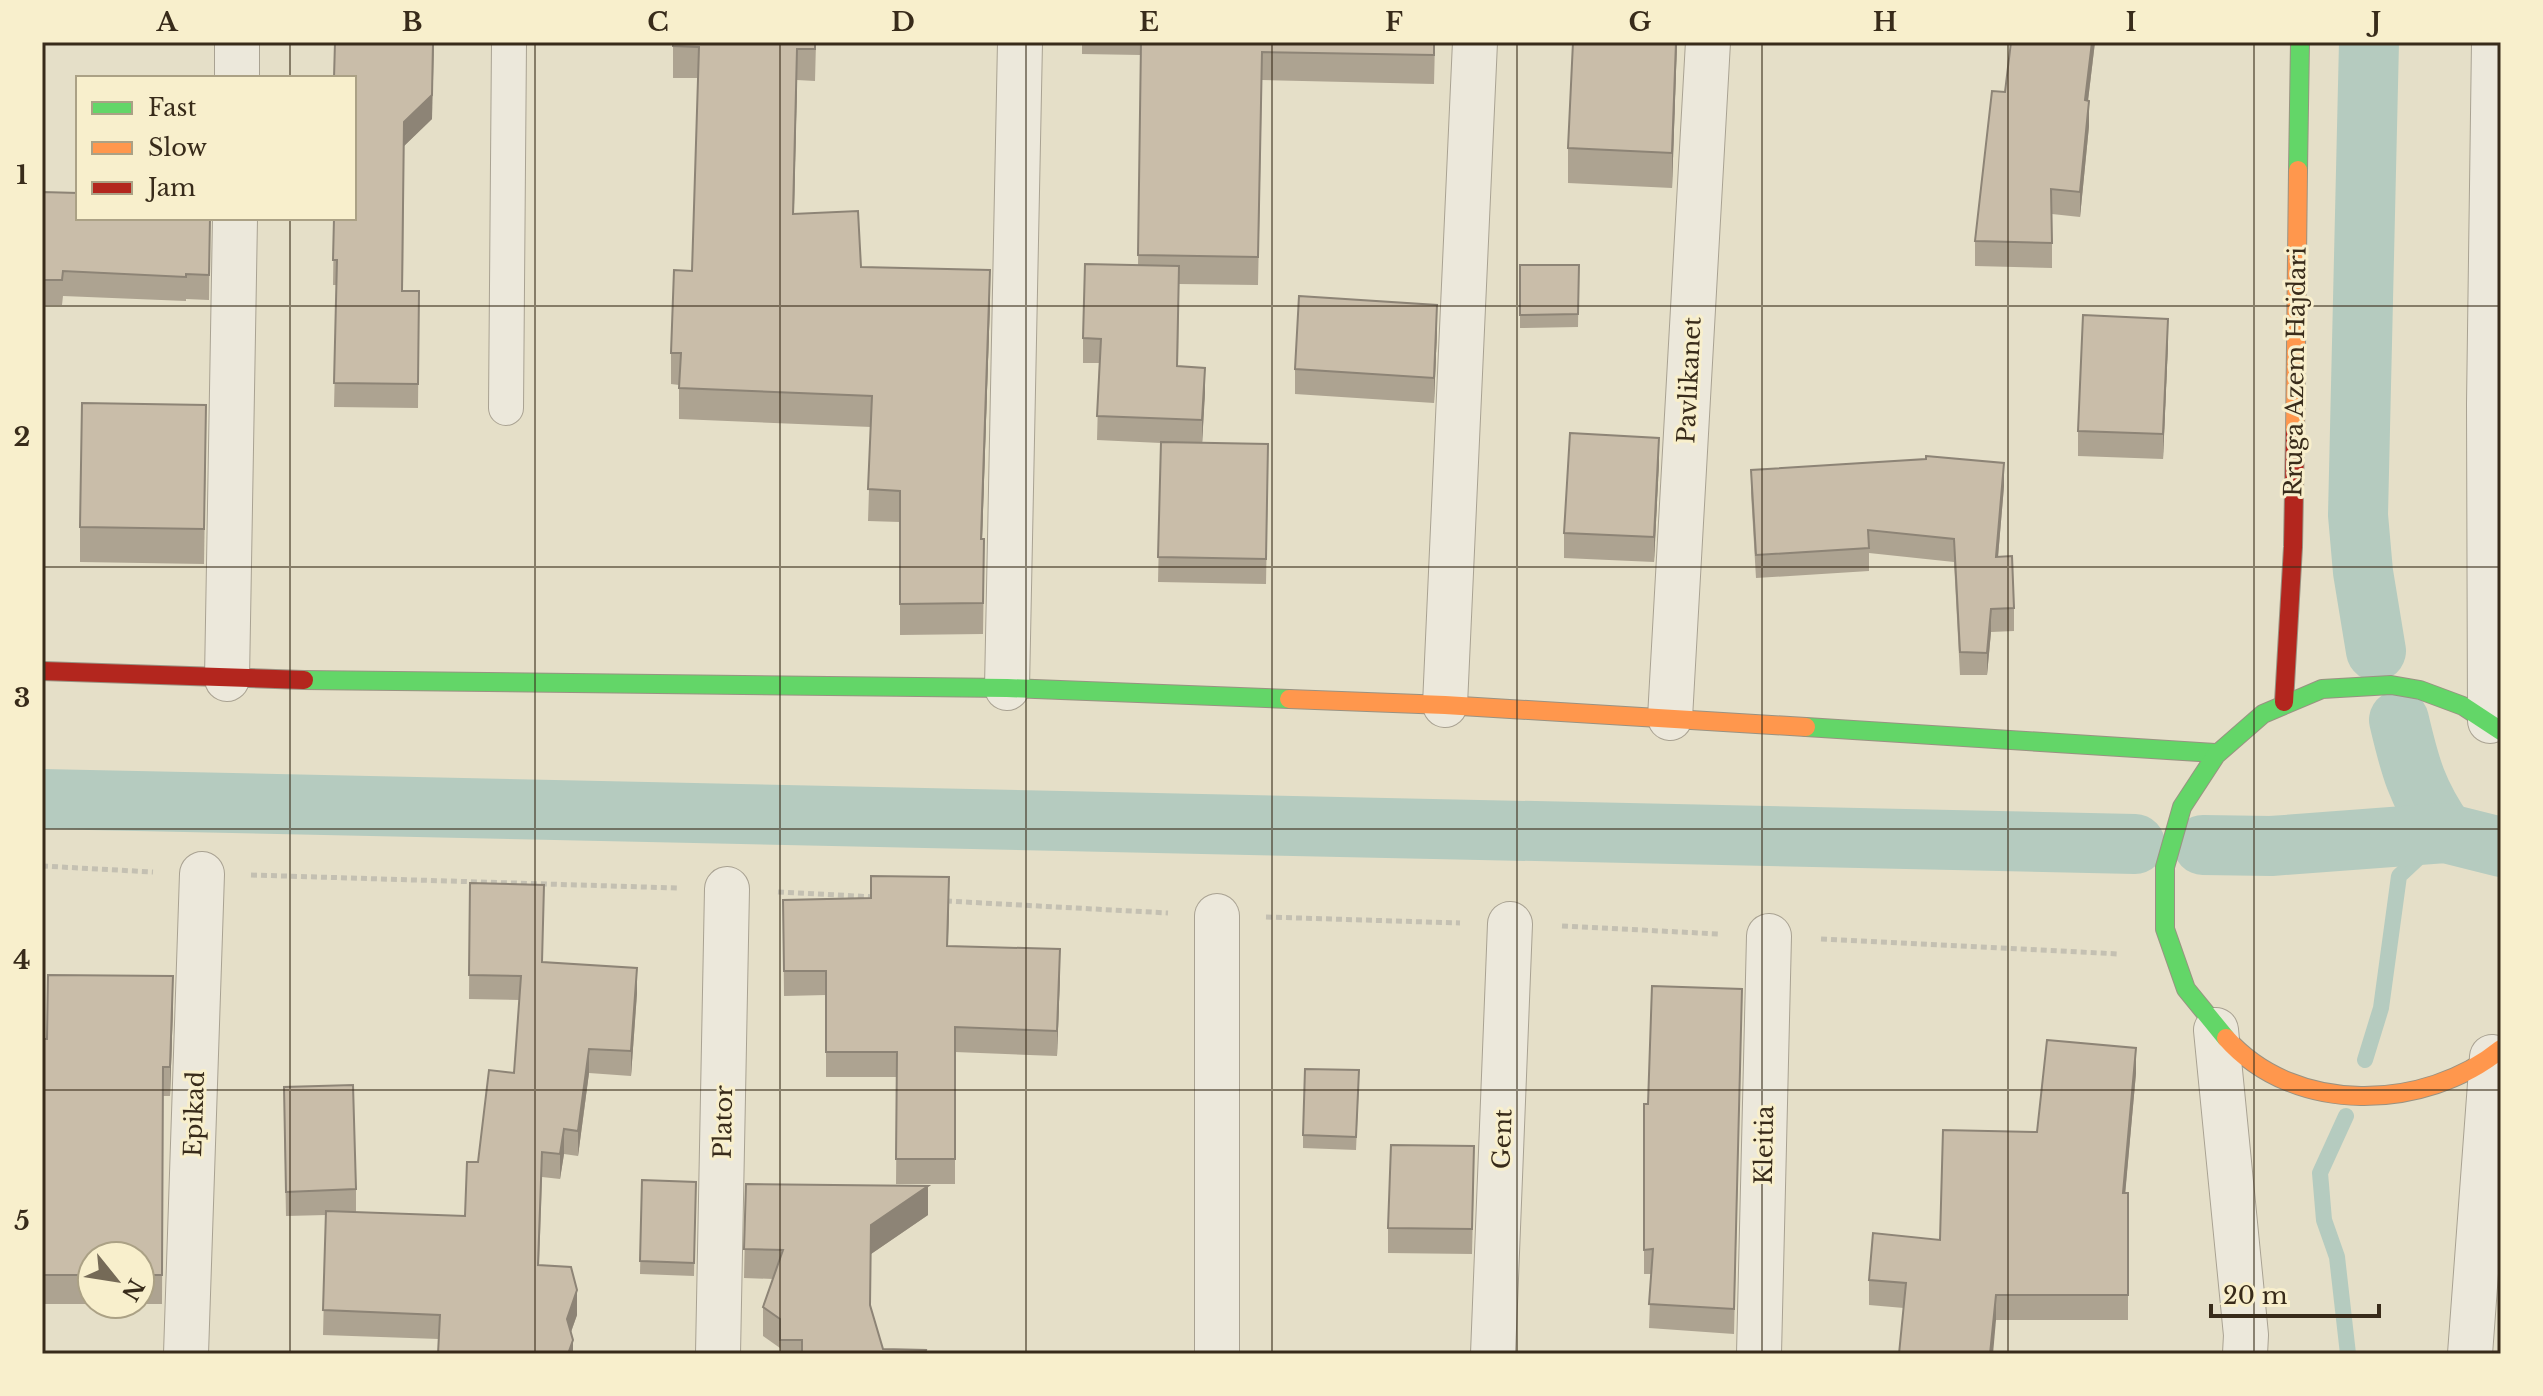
<svg xmlns="http://www.w3.org/2000/svg" width="2543" height="1396" viewBox="0 0 2543 1396" font-family="'Libre Baskerville',serif">
  <style>
    .lines { fill: none; stroke-linecap: round; stroke-linejoin: round }
    .stream { stroke: #b5cbbf; stroke-width: 16 }
    .canal { stroke: #b5cbbf; stroke-width: 60 }
    .lane-casing { stroke: #a9a292; stroke-width: 36 }
    .street-casing { stroke: #a9a292; stroke-width: 46 }
    .fast-casing { stroke: #999282; stroke-width: 20 }
    .slow-casing { stroke: #999282; stroke-width: 20 }
    .jam-casing { stroke: #999282; stroke-width: 20 }
    .path { stroke: #c4c0b2; stroke-width: 5; stroke-dasharray: 6 4; stroke-linecap: butt }
    .lane { stroke: #ece8db; stroke-width: 34 }
    .street { stroke: #ece8db; stroke-width: 44 }
    .fast { stroke: #63d668; stroke-width: 18 }
    .slow { stroke: #ff974d; stroke-width: 18 }
    .jam { stroke: #b3261e; stroke-width: 18 }
    .wall { fill: #ada391; fill-rule: evenodd }
    .shaded-wall { fill: #8d8476 }
    .building { fill: #c9bda9; stroke: #8d8476; stroke-width: 2 }
    .grid { fill: none; stroke: #382b1a; stroke-width: 2; stroke-opacity: 0.55 }
    .labels { text-anchor: middle; dominant-baseline: central; stroke-width: 6; stroke-linejoin: round; paint-order: stroke }
    .street-label { font-size: 24px; fill: #382b1a; stroke: #f8efcc }
    .neatline { fill: none; stroke: #382b1a; stroke-width: 3 }
    .grid-label { font-size: 26px; text-anchor: middle; font-weight: bold; fill: #382b1a }
  </style>
  <rect width="100%" height="100%" fill="#e5dfc8"/>
  <g class="lines">
    <!-- stream -->
    <g class="stream">
      <path d="M2365,1060L2381,1008L2399,876L2445,833"/>
      <path d="M2346,1116L2320,1173L2324,1220L2337,1257L2348,1354"/>
    </g>
    <!-- canal -->
    <g class="canal">
      <path d="M2369,42L2358,515L2363,572L2376,651"/>
      <path d="M2399,720C2410,767 2417,793 2445,833"/>
      <path d="M42,799L2135,844"/>
      <path d="M2203,845L2271,846L2445,833L2501,847"/>
    </g>
    <defs>
      <path id="lane" d="M506,408L509,42"/>
      <g id="street">
        <path d="M237,78V42"/>
        <path d="M227,679L235,218"/>
        <path d="M1007,688L1020,42"/>
        <path d="M1445,705L1475,42"/>
        <path d="M1670,718L1708,42"/>
        <path d="M2490,721L2489,404L2494,42"/>
        <path d="M1217,916V1354"/>
        <path d="M2216,1030L2246,1335L2245,1354"/>
        <path d="M186,1354L202,874"/>
        <path d="M718,1354L727,889"/>
        <path d="M1493,1354L1510,924"/>
        <path d="M1759,1354L1769,936"/>
        <path d="M2470,1354L2492,1057"/>
      </g>
      <g id="fast">
        <path d="M2298,170L2300,42"/>
        <path d="M304,680L1007,688L1289,699"/>
        <path d="M1806,727L2215,753"/>
        <path d="M2226,1038L2186,989L2165,929V867L2182,807L2216,755L2263,714L2322,689L2391,685L2420,690L2463,706L2501,731"/>
      </g>
      <g id="slow">
        <path d="M2295,434L2298,170"/>
        <path d="M1289,699L1445,705L1806,727"/>
        <path d="M2226,1038C2295,1116 2425,1111 2501,1049"/>
      </g>
      <g id="jam">
        <path d="M42,671L304,680"/>
        <path d="M2284,702L2293,547L2295,434"/>
      </g>
    </defs>
    <!-- lane casing -->
    <use href="#lane" class="lane-casing"/>
    <!-- street casing -->
    <use href="#street" class="street-casing"/>
    <!-- fast casing -->
    <use href="#fast" class="fast-casing"/>
    <!-- slow casing -->
    <use href="#slow" class="slow-casing"/>
    <!-- jam casing -->
    <use href="#jam" class="jam-casing"/>
    <!-- path -->
    <g class="path">
      <path d="M42,866L153,872"/>
      <path d="M251,875L677,888"/>
      <path d="M778,892L876,897"/>
      <path d="M946,901L1168,913"/>
      <path d="M1266,917L1460,923"/>
      <path d="M1562,926L1719,934"/>
      <path d="M1821,939L2119,954"/>
    </g>
    <!-- lane -->
    <use href="#lane" class="lane"/>
    <!-- street -->
    <use href="#street" class="street"/>
    <!-- fast -->
    <use href="#fast" class="fast"/>
    <!-- slow -->
    <use href="#slow" class="slow"/>
    <!-- jam -->
    <use href="#jam" class="jam"/>
  </g>
  <!-- wall -->
  <g class="wall">
    <path d="M673,42H816L815,81L797,80L794,214L861,267L990,302L982,539L984,571L983,634L900,635V522L868,521L871,427L679,419V385L671,384V353L692,271L698,78H673Z"/>
    <path d="M1082,42H1435L1434,84L1262,80L1258,285L1179,284L1178,366L1205,392L1202,443L1268,468L1266,584L1158,582L1161,443L1097,440L1099,363H1083V338L1138,265L1141,55L1082,54Z"/>
    <path d="M1677,42L1672,188L1568,183V148Z"/>
    <path d="M2011,42H2095L2088,101L2089,126L2080,217L2052,214V268L1975,266V241L2005,92Z"/>
    <path d="M354,78L432,119L404,146L403,291H419L418,408L334,407L337,285H333L334,218Z"/>
    <path d="M42,192L210,218L209,300L186,299V301L63,296L62,305H42Z"/>
    <path d="M1520,265H1579L1578,327L1520,328Z"/>
    <path d="M1437,329L1434,403L1295,394V369Z"/>
    <path d="M2168,344L2163,459L2078,456V431Z"/>
    <path d="M206,440L204,564L80,562V527Z"/>
    <path d="M1659,462L1654,562L1564,558V533Z"/>
    <path d="M1751,470L2004,486L1998,557L2014,608V631L1991,632L1987,675H1960L1954,562L1869,553V571L1756,578L1751,493Z"/>
    <path d="M470,883L543,962L637,993L631,1076L589,1073L578,1156L564,1154L560,1179L542,1177L539,1265L577,1315L571,1332L573,1354L439,1339L323,1335L326,1215L286,1216L284,1112L356,1189V1212L465,1216L478,1162L514,1073L520,1000L469,999Z"/>
    <path d="M783,900L949,902L948,946L1060,974L1057,1056L955,1052V1184H896L897,1077H826V995L784,996Z"/>
    <path d="M1742,989L1734,1334L1649,1328L1651,1274H1644V1104H1648Z"/>
    <path d="M173,1005L170,1096H163L162,1304H42V1039H47ZM92,1256H140V1304H92Z"/>
    <path d="M2136,1073L2125,1193H2128V1320H1996L1904,1308L1869,1305V1280L1940,1240L2037,1132Z"/>
    <path d="M1359,1083L1356,1150L1303,1148V1135Z"/>
    <path d="M1474,1171L1472,1254L1388,1253V1228Z"/>
    <path d="M642,1180L696,1182L694,1276L640,1274Z"/>
    <path d="M746,1184L928,1215L871,1254L870,1306L883,1349L926,1354H780V1348L763,1336V1307L773,1279L744,1278Z"/>
  </g>
  <!-- shaded-wall -->
  <g class="shaded-wall">
    <path d="M434,42L432,119L404,146V122Z"/>
    <path d="M1676,42H1677L1672,188V153Z"/>
    <path d="M2092,42H2095L2085,125V100Z"/>
    <path d="M797,49V80L793,246V214Z"/>
    <path d="M2089,101V126L2080,217V192Z"/>
    <path d="M990,270V302L981,571V539Z"/>
    <path d="M1437,305V329L1434,403V378Z"/>
    <path d="M2168,319V344L2163,459V434Z"/>
    <path d="M1205,368V392L1202,445V420Z"/>
    <path d="M1659,438V462L1654,562V537Z"/>
    <path d="M2004,463V486L1996,580V557Z"/>
    <path d="M1991,609V632L1987,675V653Z"/>
    <path d="M949,877V902L947,970V946Z"/>
    <path d="M1060,949V974L1057,1056V1031Z"/>
    <path d="M637,968V993L631,1076V1051Z"/>
    <path d="M173,976V1005L170,1096V1067Z"/>
    <path d="M2136,1048V1073L2123,1218V1193Z"/>
    <path d="M589,1049V1073L578,1156V1131Z"/>
    <path d="M564,1129V1154L560,1179V1154Z"/>
    <path d="M928,1186V1215L871,1254V1225Z"/>
    <path d="M577,1290V1315L567,1343V1319Z"/>
    <path d="M1996,1295V1320L1993,1354H1990Z"/>
    <path d="M573,1340V1354H568Z"/>
  </g>
  <!-- building -->
  <g class="building">
    <path d="M335,42H433L432,95L404,122L402,291H419L418,384L334,383L337,260H333L334,218H354V78H334Z"/>
    <path d="M673,42H815V49H797L793,214L858,211L861,267L990,270L981,539H984L983,603L900,604V491L868,489L872,396L679,388L681,353H671L674,270L692,271L699,47L673,46Z"/>
    <path d="M1141,42H1434V55L1262,52L1258,257L1138,255Z"/>
    <path d="M1573,42H1676L1672,153L1568,148Z"/>
    <path d="M2011,42H2092L2085,100L2089,101L2080,192L2051,189L2052,243L1975,241L1992,91L2005,92Z"/>
    <path d="M42,192L78,193V218H210L209,275L186,274V277L63,271L62,280H42Z"/>
    <path d="M1085,264L1179,266L1177,366L1205,368L1202,420L1097,416L1101,339L1083,338Z"/>
    <path d="M1520,265H1579L1578,314L1520,315Z"/>
    <path d="M1299,296L1437,305L1434,378L1295,369Z"/>
    <path d="M2083,315L2168,319L2163,434L2078,431Z"/>
    <path d="M82,403L206,405L204,529L80,527Z"/>
    <path d="M1570,433L1659,438L1654,537L1564,533Z"/>
    <path d="M1161,442L1268,444L1266,559L1158,557Z"/>
    <path d="M1926,456L2004,463L1996,557L2012,556L2014,608L1991,609L1987,653L1960,652L1954,539L1868,530L1869,548L1756,555L1751,470L1926,459Z"/>
    <path d="M871,876L949,877L947,946L1060,949L1057,1031L955,1027V1159H896L897,1052H826V971H784L783,900L871,898Z"/>
    <path d="M470,883L544,885L542,962L637,968L631,1051L589,1049L578,1131L564,1129L560,1154L542,1152L538,1265L571,1267L577,1290L567,1319L573,1340L568,1354H438L440,1315L323,1310L326,1211L465,1216L467,1162H478L489,1070L514,1073L521,976L469,975Z"/>
    <path d="M48,975L173,976L170,1067H163L162,1275H140V1256H92V1275H42V1039H47Z"/>
    <path d="M1652,986L1742,989L1734,1309L1649,1304L1653,1249L1644,1250V1104H1648Z"/>
    <path d="M2047,1040L2136,1048L2123,1193H2128V1295H1996L1990,1354H1899L1906,1283L1869,1280L1873,1233L1940,1240L1943,1130L2037,1132Z"/>
    <path d="M1305,1069L1359,1070L1356,1137L1303,1135Z"/>
    <path d="M353,1085L356,1189L286,1192L284,1087Z"/>
    <path d="M1391,1145L1474,1146L1472,1229L1388,1228Z"/>
    <path d="M642,1180L696,1182L694,1263L640,1261Z"/>
    <path d="M746,1184L928,1186L871,1225L870,1305L883,1349L926,1350L925,1354H802V1340H780V1319L763,1307L783,1250L744,1249Z"/>
  </g>
  <!-- grid -->
  <path class="grid" d="M290,42V78M535,42V1354M780,42V1354M1026,42V1354M1272,42V1354M1517,42V1354M1762,42V1354M2008,42V1354M2254,42V1354M290,218V1354M42,306H2501M42,567H2501M42,829H2501M42,1090H2501"/>
  <g class="labels">
    <!-- street labels -->
    <g class="street-label">
      <text transform="translate(2295 372) rotate(-89)">Rruga Azem Hajdari</text>
      <text transform="translate(1689 380) rotate(-87)">Pavlikanet</text>
      <text transform="translate(194 1114) rotate(-88)">Epikad</text>
      <text transform="translate(723 1122) rotate(-89)">Plator</text>
      <text transform="translate(1502 1139) rotate(-88)">Gent</text>
      <text transform="translate(1764 1145) rotate(-89)">Kleitia</text>
    </g>
  </g>
  <!-- border -->
  <rect width="2543" height="1396" fill="none" stroke="#f8efcc" stroke-width="88"/>
  <!-- legend -->
  <rect x="76" y="76" width="280" height="144" fill="#f8efcc" stroke="#aba185" stroke-width="2"/>
  <rect x="92" y="102" width="40" height="12" fill="#63d668" stroke="#aba185" stroke-width="2"/>
  <text x="148" y="116" font-size="24" fill="#382b1a">Fast</text>
  <rect x="92" y="142" width="40" height="12" fill="#ff974d" stroke="#aba185" stroke-width="2"/>
  <text x="148" y="156" font-size="24" fill="#382b1a">Slow</text>
  <rect x="92" y="182" width="40" height="12" fill="#b3261e" stroke="#aba185" stroke-width="2"/>
  <text x="148" y="196" font-size="24" fill="#382b1a">Jam</text>
  <!-- north arrow -->
  <g transform="translate(116 1280) rotate(120)"><circle r="38" fill="#f8efcc" stroke="#aba185" stroke-width="2"/>
  <path d="M0-6L14 30L0 20L-14 30Z" fill="#756a57"/>
  <text y="-12" font-size="22" font-weight="bold" text-anchor="middle" fill="#382b1a">N</text>
  </g>
  <!-- scale -->
  <path d="M2211 1304v12h168v-12" fill="none" stroke="#382b1a" stroke-width="4"/>
  <text x="2223" y="1304" font-size="24" fill="#382b1a" stroke="#f8efcc" stroke-width="6" paint-order="stroke">20 m</text>
  <rect x="44" y="44" width="2455" height="1308" class="neatline"/>
  <g class="grid-label">
    <text x="167" y="31">A</text>
    <text x="412" y="31">B</text>
    <text x="658" y="31">C</text>
    <text x="903" y="31">D</text>
    <text x="1149" y="31">E</text>
    <text x="1394" y="31">F</text>
    <text x="1640" y="31">G</text>
    <text x="1885" y="31">H</text>
    <text x="2131" y="31">I</text>
    <text x="2376" y="31">J</text>
    <text x="22" y="184">1</text>
    <text x="22" y="446">2</text>
    <text x="22" y="707">3</text>
    <text x="22" y="969">4</text>
    <text x="22" y="1230">5</text>
  </g>
</svg>
